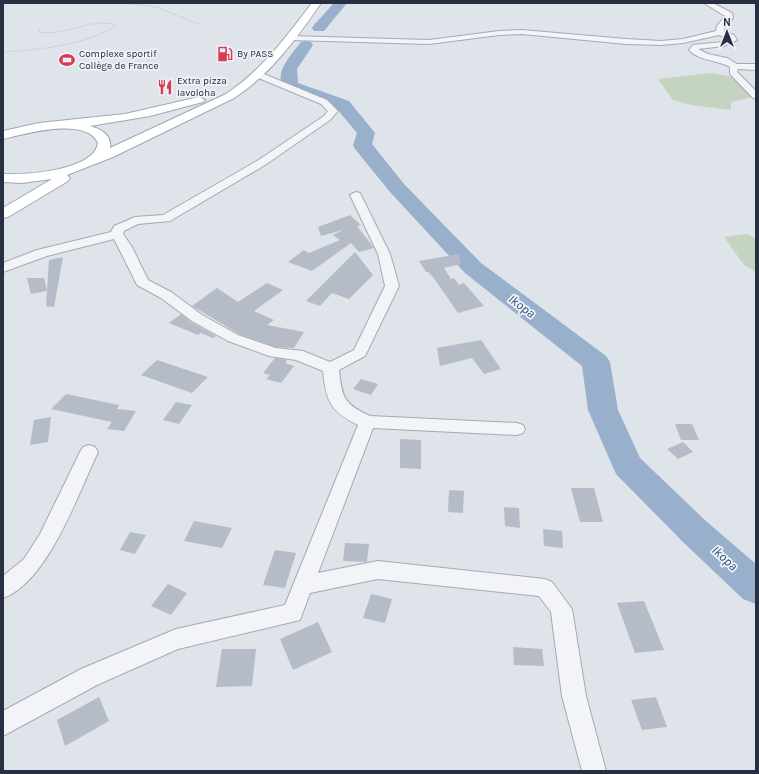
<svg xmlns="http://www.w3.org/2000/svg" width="759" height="774" viewBox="0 0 759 774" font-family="Karla,sans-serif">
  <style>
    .green { fill: #c5d4c0 }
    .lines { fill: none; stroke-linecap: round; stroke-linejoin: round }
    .river { fill: #98b0cc; fill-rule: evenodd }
    .building { fill: #b6bcc7 }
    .minor-casing { stroke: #a4aab4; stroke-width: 2 }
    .major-casing { stroke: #9ea7b6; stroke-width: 2 }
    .path { stroke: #bdc1c9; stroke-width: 1; stroke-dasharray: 1.5 1.5; stroke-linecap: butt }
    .minor { fill: #f2f4f8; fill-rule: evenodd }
    .major { fill: #fff; fill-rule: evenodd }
    .labels { text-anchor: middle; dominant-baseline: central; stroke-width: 3.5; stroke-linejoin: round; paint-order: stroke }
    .far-poi-label { font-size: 10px; fill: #273042; stroke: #eff2f7; text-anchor: start }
    .water-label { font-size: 13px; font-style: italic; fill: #2e4e79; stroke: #eff2f7 }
  </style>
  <rect width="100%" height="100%" fill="#dfe3ea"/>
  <!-- green -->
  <g class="green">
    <path d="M712,73L738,78L754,92L749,98L731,102V110L691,105L673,100L658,79Z"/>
    <path d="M747,234L756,239V272L744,265L724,237Z"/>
  </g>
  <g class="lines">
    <!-- river -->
    <g class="river">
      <path d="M334,3H347L324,31H314L312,28L314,25Z"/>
      <path d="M306,41L311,42L313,45L297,69L298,83L349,101L375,133L372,144L404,184L481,263L606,356L610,362L618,410L640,458L707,522L756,564V604L743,599L683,542L616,474L588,410L582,366L465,273L390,192L355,149L353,145L357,133L337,109L284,89C273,73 291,55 301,42Z"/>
    </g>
  </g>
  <!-- building -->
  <g class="building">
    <path d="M350,215L361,225L357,226L374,248L359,252L351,243L312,271L288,262L304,250L309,253L340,240L333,235L343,230L321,236L318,227Z"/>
    <path d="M355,252L373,275L349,299L332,293L320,306L306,301Z"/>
    <path d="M459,254L461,264L444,268L451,279L454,278L459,285L464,283L484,306L458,313L433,277L428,272H426L419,261Z"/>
    <path d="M63,257L54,307L46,306L49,260Z"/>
    <path d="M27,278H44L47,291L31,294Z"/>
    <path d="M267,283L283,290L254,311L274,320L267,325L304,332L294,348L276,347L239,334L192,306L217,288L238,302Z"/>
    <path d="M181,314L191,322L216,336L213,338L201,333L198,335L169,323Z"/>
    <path d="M481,340L501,369L484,374L472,358L440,366L437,348Z"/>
    <path d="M275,358L287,360L285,363L294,366L281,383L266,379L270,375L263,373Z"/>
    <path d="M157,360L208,377L192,393L141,375Z"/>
    <path d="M361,379L378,384L371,395L353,389Z"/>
    <path d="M66,394L119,405L117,409L136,411L124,431L107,429L112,422L51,409Z"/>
    <path d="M176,402L192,405L179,424L163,420Z"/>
    <path d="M51,417L48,442L30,445L34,420Z"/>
    <path d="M675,424H692L699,440H681Z"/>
    <path d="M400,439L421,440V469L400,468Z"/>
    <path d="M683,442L693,452L678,459L667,449Z"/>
    <path d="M571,488H594L603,522H580Z"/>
    <path d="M449,490L464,491L463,513L448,512Z"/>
    <path d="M504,507L519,508L520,528L505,526Z"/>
    <path d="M194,521L232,528L222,548L184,541Z"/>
    <path d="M543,529L562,531L563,548L544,546Z"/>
    <path d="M130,532L146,535L135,554L120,550Z"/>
    <path d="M345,543L369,544L367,562L343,561Z"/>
    <path d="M275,550L296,553L285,588L263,585Z"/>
    <path d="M168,584L187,593L171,615L151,606Z"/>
    <path d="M371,594L392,599L385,623L363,618Z"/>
    <path d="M644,601L664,650L635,653L617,603Z"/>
    <path d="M318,622L332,652L293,670L280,639Z"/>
    <path d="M513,647L542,649L544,666L514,665Z"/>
    <path d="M222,649H256L252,686L216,687Z"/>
    <path d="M99,697L109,721L65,746L57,720Z"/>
    <path d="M656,697L667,727L642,730L631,700Z"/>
  </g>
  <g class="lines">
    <defs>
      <g id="minor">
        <path d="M704,3H713L732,13L733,18L725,27L724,32L734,35L737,40L724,46L698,49L708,54L727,58L737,64H756V70L738,69L737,72L756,91V99L753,98L730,74V67C718,60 699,61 689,50L693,45L722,42L728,39L719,35L683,43L661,45L626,44L522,34L499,35L429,44L290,40L286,38L290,36L429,40L499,31L522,30L626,39L661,41L683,39L716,31L717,26L725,16Z"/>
        <path d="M259,72L327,100L338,111L330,120L265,165L170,221L138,224L124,231L123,234L132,247L148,280L171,292L202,315L238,335L276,348L303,351L330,362L354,350L385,286L378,254L350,195L356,192L360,193L390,254L399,286L365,356L339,370C342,398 344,404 370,416L517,423L523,425L525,429L523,433L517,435L373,428L318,573L378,561L545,579L552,582L572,609L586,696L606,771H582L562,696L551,612L539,596L378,579L310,593L300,620L178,649L97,685L3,736V711L81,669L176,629L285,605L358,425C330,411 326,401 323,371L296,360L269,356L228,341L192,321L161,298L137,285L114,239L47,256L3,272V263L37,250L111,232L114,226L135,217L163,215L257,161L324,116L328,111L321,104L256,77L255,75Z"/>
        <path d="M89,445L95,447L98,452C78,494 48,582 3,598V576L24,559L40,534L80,452L83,447Z"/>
      </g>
      <path id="major" d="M312,3H321C296,39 271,74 234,98L113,157L67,175L70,178L68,181L8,217L3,218V208L52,179L22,183L3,182V174C25,175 94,171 98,143C86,116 24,134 3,139V131L39,123L125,114L199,97L205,100L203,102L150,116L90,126C101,129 112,135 110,148L226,94C262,70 286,37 312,3Z"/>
    </defs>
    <!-- minor casing -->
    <use href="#minor" class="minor-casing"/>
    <!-- major casing -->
    <use href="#major" class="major-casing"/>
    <!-- path -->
    <g class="path">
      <path d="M125,3L156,7L201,25"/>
      <path d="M3,52C43,49 79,46 115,27L113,24C87,19 65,36 39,32L40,28"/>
    </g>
    <!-- minor -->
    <use href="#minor" class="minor"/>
    <!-- major -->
    <use href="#major" class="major"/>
  </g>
  <!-- icons -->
  <defs>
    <symbol id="fuel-bare" viewBox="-9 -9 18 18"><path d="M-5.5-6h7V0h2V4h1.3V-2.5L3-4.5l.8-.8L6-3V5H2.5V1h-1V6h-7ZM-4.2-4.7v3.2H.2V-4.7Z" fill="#d73c51" stroke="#eff2f7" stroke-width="2.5" paint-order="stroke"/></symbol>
    <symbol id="stadium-bare" viewBox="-9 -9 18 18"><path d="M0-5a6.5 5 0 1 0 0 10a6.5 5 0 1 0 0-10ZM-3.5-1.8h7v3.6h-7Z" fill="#d73c51" stroke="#eff2f7" stroke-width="2.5" paint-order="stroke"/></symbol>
    <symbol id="restaurant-bare" viewBox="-9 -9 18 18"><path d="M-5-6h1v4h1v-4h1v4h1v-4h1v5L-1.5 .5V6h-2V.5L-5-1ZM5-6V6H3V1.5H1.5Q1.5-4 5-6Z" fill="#d73c51" stroke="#eff2f7" stroke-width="2.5" paint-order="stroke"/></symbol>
  </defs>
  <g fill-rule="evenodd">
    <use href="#fuel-bare" x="214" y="43" width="22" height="22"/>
    <use href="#stadium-bare" x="56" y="49" width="22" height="22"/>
    <use href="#restaurant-bare" x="154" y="76" width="22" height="22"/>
  </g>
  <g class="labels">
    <!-- far-poi labels -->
    <g class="far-poi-label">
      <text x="79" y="54">Complexe sportif<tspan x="79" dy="12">Collège de France</tspan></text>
      <text x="237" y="54">By PASS</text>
      <text x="177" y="81">Extra pizza<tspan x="177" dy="12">Iavoloha</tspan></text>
    </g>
    <!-- water labels -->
    <g class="water-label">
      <text transform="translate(522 306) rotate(37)">Ikopa</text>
      <text transform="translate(725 558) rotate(43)">Ikopa</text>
    </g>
  </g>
  <!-- border -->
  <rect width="759" height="774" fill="none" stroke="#273042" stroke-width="8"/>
  <!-- north arrow -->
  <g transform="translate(727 32)" stroke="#eff2f7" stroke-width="3" paint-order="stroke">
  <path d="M0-3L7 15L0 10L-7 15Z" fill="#273042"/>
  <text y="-6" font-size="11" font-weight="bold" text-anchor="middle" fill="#273042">N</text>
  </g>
</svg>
